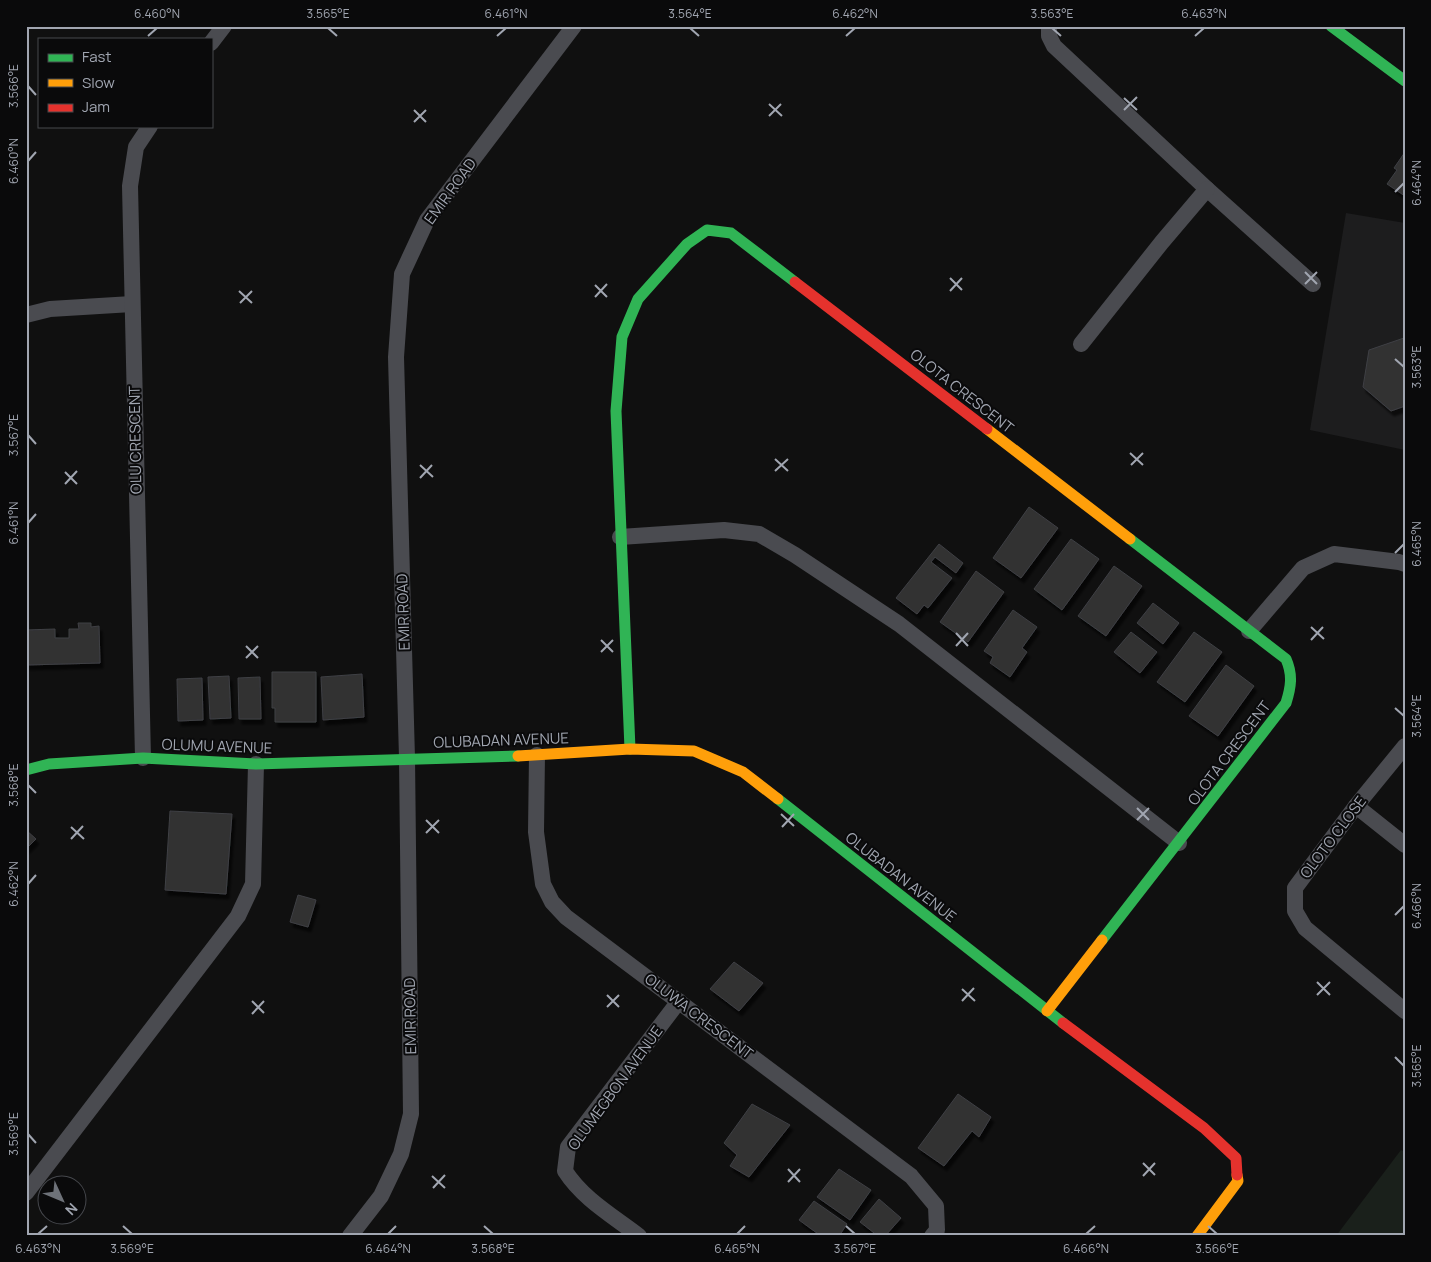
<svg xmlns="http://www.w3.org/2000/svg" width="1431" height="1262" viewBox="0 0 1431 1262" font-family="Manrope,sans-serif">
  <style>
    .built { fill: #1d1d1e }
    .green { fill: #1a201b }
    .building { fill: #303033; stroke: #3f4044; filter: url(#shadow) }
    .lines { fill: none; stroke-linecap: round; stroke-linejoin: round }
    .street { stroke: #4a4b50; stroke-width: 16 }
    .fast { stroke: #30b455; stroke-width: 11 }
    .slow { stroke: #ff9f0a; stroke-width: 11 }
    .jam { stroke: #e5322d; stroke-width: 11 }
    .ticks { fill: none; stroke: #a1a6b1; stroke-width: 2 }
    .labels { text-anchor: middle; dominant-baseline: central; stroke-width: 4; stroke-linejoin: round; paint-order: stroke }
    .street-label { font-size: 15px; fill: #a1a6b1; stroke: #0a0a0b }
    .neatline { fill: none; stroke: #a1a6b1; stroke-width: 2 }
    .ticks-label { font-size: 12px; text-anchor: middle; fill: #a1a6b1 }
  </style>
  <defs>
    <filter id="shadow"><feDropShadow dx="3" dy="5" stdDeviation="1" flood-color="#0009"/></filter>
  </defs>
  <rect width="100%" height="100%" fill="#101010"/>
  <!-- built -->
  <path class="built" d="M1346,213L1405,223V450L1310,430Z"/>
  <!-- green -->
  <path class="green" d="M1401,1150L1405,1152V1236H1336Z"/>
  <!-- building -->
  <g class="building">
    <path d="M1405,152V196L1387,184L1397,170L1394,168Z"/>
    <path d="M1404,338L1405,406L1391,411L1363,387L1369,350Z"/>
    <path d="M1029,507L1058,528L1021,578L993,558Z"/>
    <path d="M1071,539L1099,559L1062,610L1034,589Z"/>
    <path d="M939,544L963,563L956,573L935,557L931,562L952,578L928,608L924,605L917,614L896,598Z"/>
    <path d="M1114,566L1142,586L1106,636L1078,616Z"/>
    <path d="M976,571L1004,592L968,642L940,622Z"/>
    <path d="M1153,603L1179,623L1163,644L1137,623Z"/>
    <path d="M1013,610L1037,627L1022,648L1027,652L1010,677L990,663L993,657L984,651Z"/>
    <path d="M78,623H91V627L99,626L100,663L26,665V630L55,629V638H69V629H79Z"/>
    <path d="M1131,632L1157,652L1140,673L1114,652Z"/>
    <path d="M1194,632L1222,652L1185,702L1157,682Z"/>
    <path d="M1226,665L1254,686L1218,736L1189,716Z"/>
    <path d="M272,672H316V722H275V708H272Z"/>
    <path d="M362,674L364,717L323,720L321,677Z"/>
    <path d="M229,676L231,718L210,719L208,677Z"/>
    <path d="M260,677L261,719H239L238,678Z"/>
    <path d="M202,678L203,720L178,721L177,679Z"/>
    <path d="M170,811L232,814L226,894L165,890Z"/>
    <path d="M26,830L36,839L26,849Z"/>
    <path d="M298,895L316,900L308,927L290,922Z"/>
    <path d="M734,962L763,983L739,1011L710,989Z"/>
    <path d="M958,1094L991,1117L979,1137L972,1131L944,1166L918,1148Z"/>
    <path d="M752,1104L790,1125L749,1177L730,1166L737,1155L724,1143Z"/>
    <path d="M839,1169L871,1190L850,1220L817,1197Z"/>
    <path d="M879,1199L901,1218L885,1236H878L860,1222Z"/>
    <path d="M814,1201L847,1224L839,1236H821L799,1220Z"/>
  </g>
  <g class="lines">
    <!-- street -->
    <g class="street">
      <path d="M1049,26V36L1054,46L1207,189L1313,284"/>
      <path d="M211,43L224,26"/>
      <path d="M26,315L50,309L132,304"/>
      <path d="M1081,344L1162,242L1207,189"/>
      <path d="M620,537L724,530L759,534L795,555L899,624L1179,843"/>
      <path d="M1249,631L1303,568L1334,554L1399,562L1405,564"/>
      <path d="M1405,746L1356,806L1295,888V911L1305,928L1405,1011"/>
      <path d="M537,755L536,832L543,884L552,902L566,917L911,1176L936,1206L937,1230L932,1236"/>
      <path d="M143,758L130,186L136,147L150,126"/>
      <path d="M1356,806L1405,845"/>
      <path d="M26,1193L238,916L253,884L256,764"/>
      <path d="M350,1236L381,1196L401,1154L411,1114L407,758L396,357L402,274L427,220L574,26"/>
      <path d="M639,1236C613,1216 583,1199 565,1171L568,1147L679,1001"/>
    </g>
    <!-- fast -->
    <g class="fast">
      <path d="M1331,26L1405,81"/>
      <path d="M630,749L616,411L622,337L638,299L687,244L707,230L731,233L795,282"/>
      <path d="M26,770L49,764L143,758L256,764L518,756"/>
      <path d="M778,799L1063,1023"/>
      <path d="M1102,940L1286,703C1291,687 1293,675 1286,659L1130,539"/>
    </g>
    <!-- slow -->
    <g class="slow">
      <path d="M987,429L1130,539"/>
      <path d="M518,756L630,749L694,751L743,772L778,799"/>
      <path d="M1047,1011L1102,940"/>
      <path d="M1197,1236L1238,1181L1237,1175"/>
    </g>
    <!-- jam -->
    <g class="jam">
      <path d="M795,282L987,429"/>
      <path d="M1063,1023L1204,1128L1236,1158L1237,1175"/>
    </g>
  </g>
  <!-- ticks -->
  <path class="ticks" d="M328,28L337,36M690,28L699,36M1052,28L1061,36M148,36L157,28M497,36L506,28M846,36L855,28M1195,36L1204,28M28,86L36,95M1124,98L1137,110M769,104L782,116M414,110L426,122M1124,110L1137,97M769,116L781,104M414,122L426,110M28,161L36,152M1395,192L1404,183M1305,272L1317,284M950,278L962,290M1305,284L1317,272M595,285L607,297M239,291L252,303M950,291L962,278M595,297L607,284M240,303L252,291M1395,359L1404,367M28,435L36,444M1130,453L1143,465M775,459L788,471M420,465L433,477M1131,465L1143,453M775,471L788,459M65,472L77,484M420,478L432,465M65,484L77,471M28,523L36,514M1395,553L1404,544M1311,627L1324,639M956,633L968,646M601,640L613,652M1311,640L1323,627M246,646L258,658M956,646L968,633M601,652L613,640M246,658L258,646M1395,708L1404,716M28,785L36,793M1137,808L1149,820M781,814L794,826M426,820L439,833M1137,820L1149,808M71,827L84,839M782,827L794,814M426,833L439,820M71,839L83,826M28,884L36,875M1395,915L1404,906M1317,982L1330,995M962,989L975,1001M607,995L619,1007M1317,995L1330,982M252,1001L264,1013M962,1001L974,988M607,1007L619,995M252,1014L264,1001M1395,1057L1404,1066M28,1134L36,1143M1143,1163L1155,1175M788,1169L800,1182M432,1176L445,1188M1143,1176L1155,1163M788,1182L800,1169M433,1188L445,1175M123,1226L132,1234M484,1226L493,1234M846,1226L855,1234M1208,1226L1217,1234M38,1234L47,1226M388,1234L396,1226M737,1234L745,1226M1086,1234L1095,1226"/>
  <g class="labels">
    <!-- street labels -->
    <g class="street-label">
      <text transform="translate(450 191) rotate(-54)">EMIR ROAD</text>
      <text transform="translate(962 391) rotate(38)">OLOTA CRESCENT</text>
      <text transform="translate(135 440) rotate(-91)">OLU CRESCENT</text>
      <text transform="translate(403 612) rotate(-92)">EMIR ROAD</text>
      <text transform="translate(501 740) rotate(-2)">OLUBADAN AVENUE</text>
      <text transform="translate(217 746) rotate(2)">OLUMU AVENUE</text>
      <text transform="translate(1229 753) rotate(-53)">OLOTA CRESCENT</text>
      <text transform="translate(1333 837) rotate(-53)">OLOTO CLOSE</text>
      <text transform="translate(901 877) rotate(38)">OLUBADAN AVENUE</text>
      <text transform="translate(410 1016) rotate(-91)">EMIR ROAD</text>
      <text transform="translate(699 1016) rotate(37)">OLUWA CRESCENT</text>
      <text transform="translate(615 1088) rotate(-54)">OLUMEGBON AVENUE</text>
    </g>
  </g>
  <!-- border -->
  <rect width="1431" height="1262" fill="none" stroke="#0a0a0b" stroke-width="55"/>
  <!-- legend -->
  <rect x="38" y="38" width="175" height="90" fill="#0a0a0b" stroke="#46484d"/>
  <rect x="48" y="54" width="25" height="8" fill="#30b455" stroke="#46484d"/>
  <text x="82" y="62" font-size="15" fill="#a1a6b1">Fast</text>
  <rect x="48" y="79" width="25" height="8" fill="#ff9f0a" stroke="#46484d"/>
  <text x="82" y="88" font-size="15" fill="#a1a6b1">Slow</text>
  <rect x="48" y="104" width="25" height="8" fill="#e5322d" stroke="#46484d"/>
  <text x="82" y="112" font-size="15" fill="#a1a6b1">Jam</text>
  <!-- north arrow -->
  <g transform="translate(62 1200) rotate(134)"><circle r="24" fill="#0a0a0b" stroke="#46484d"/>
  <path d="M0-4L9 19L0 12L-9 19Z" fill="#6e7279"/>
  <text y="-8" font-size="14" font-weight="bold" text-anchor="middle" fill="#a1a6b1">N</text>
  </g>
  <rect x="28" y="28" width="1376" height="1206" class="neatline"/>
  <g class="ticks-label">
    <text x="157" y="18">6.460°N</text>
    <text x="328" y="18">3.565°E</text>
    <text x="506" y="18">6.461°N</text>
    <text x="690" y="18">3.564°E</text>
    <text x="855" y="18">6.462°N</text>
    <text x="1052" y="18">3.563°E</text>
    <text x="1204" y="18">6.463°N</text>
    <text transform="translate(14 86) rotate(-90)" y="4">3.566°E</text>
    <text transform="translate(14 161) rotate(-90)" y="4">6.460°N</text>
    <text transform="translate(1417 183) rotate(-90)" y="4">6.464°N</text>
    <text transform="translate(1417 367) rotate(-90)" y="4">3.563°E</text>
    <text transform="translate(14 435) rotate(-90)" y="4">3.567°E</text>
    <text transform="translate(14 523) rotate(-90)" y="4">6.461°N</text>
    <text transform="translate(1417 544) rotate(-90)" y="4">6.465°N</text>
    <text transform="translate(1417 716) rotate(-90)" y="4">3.564°E</text>
    <text transform="translate(14 785) rotate(-90)" y="4">3.568°E</text>
    <text transform="translate(14 884) rotate(-90)" y="4">6.462°N</text>
    <text transform="translate(1417 906) rotate(-90)" y="4">6.466°N</text>
    <text transform="translate(1417 1066) rotate(-90)" y="4">3.565°E</text>
    <text transform="translate(14 1134) rotate(-90)" y="4">3.569°E</text>
    <text x="38" y="1253">6.463°N</text>
    <text x="132" y="1253">3.569°E</text>
    <text x="388" y="1253">6.464°N</text>
    <text x="493" y="1253">3.568°E</text>
    <text x="737" y="1253">6.465°N</text>
    <text x="855" y="1253">3.567°E</text>
    <text x="1086" y="1253">6.466°N</text>
    <text x="1217" y="1253">3.566°E</text>
  </g>
</svg>
